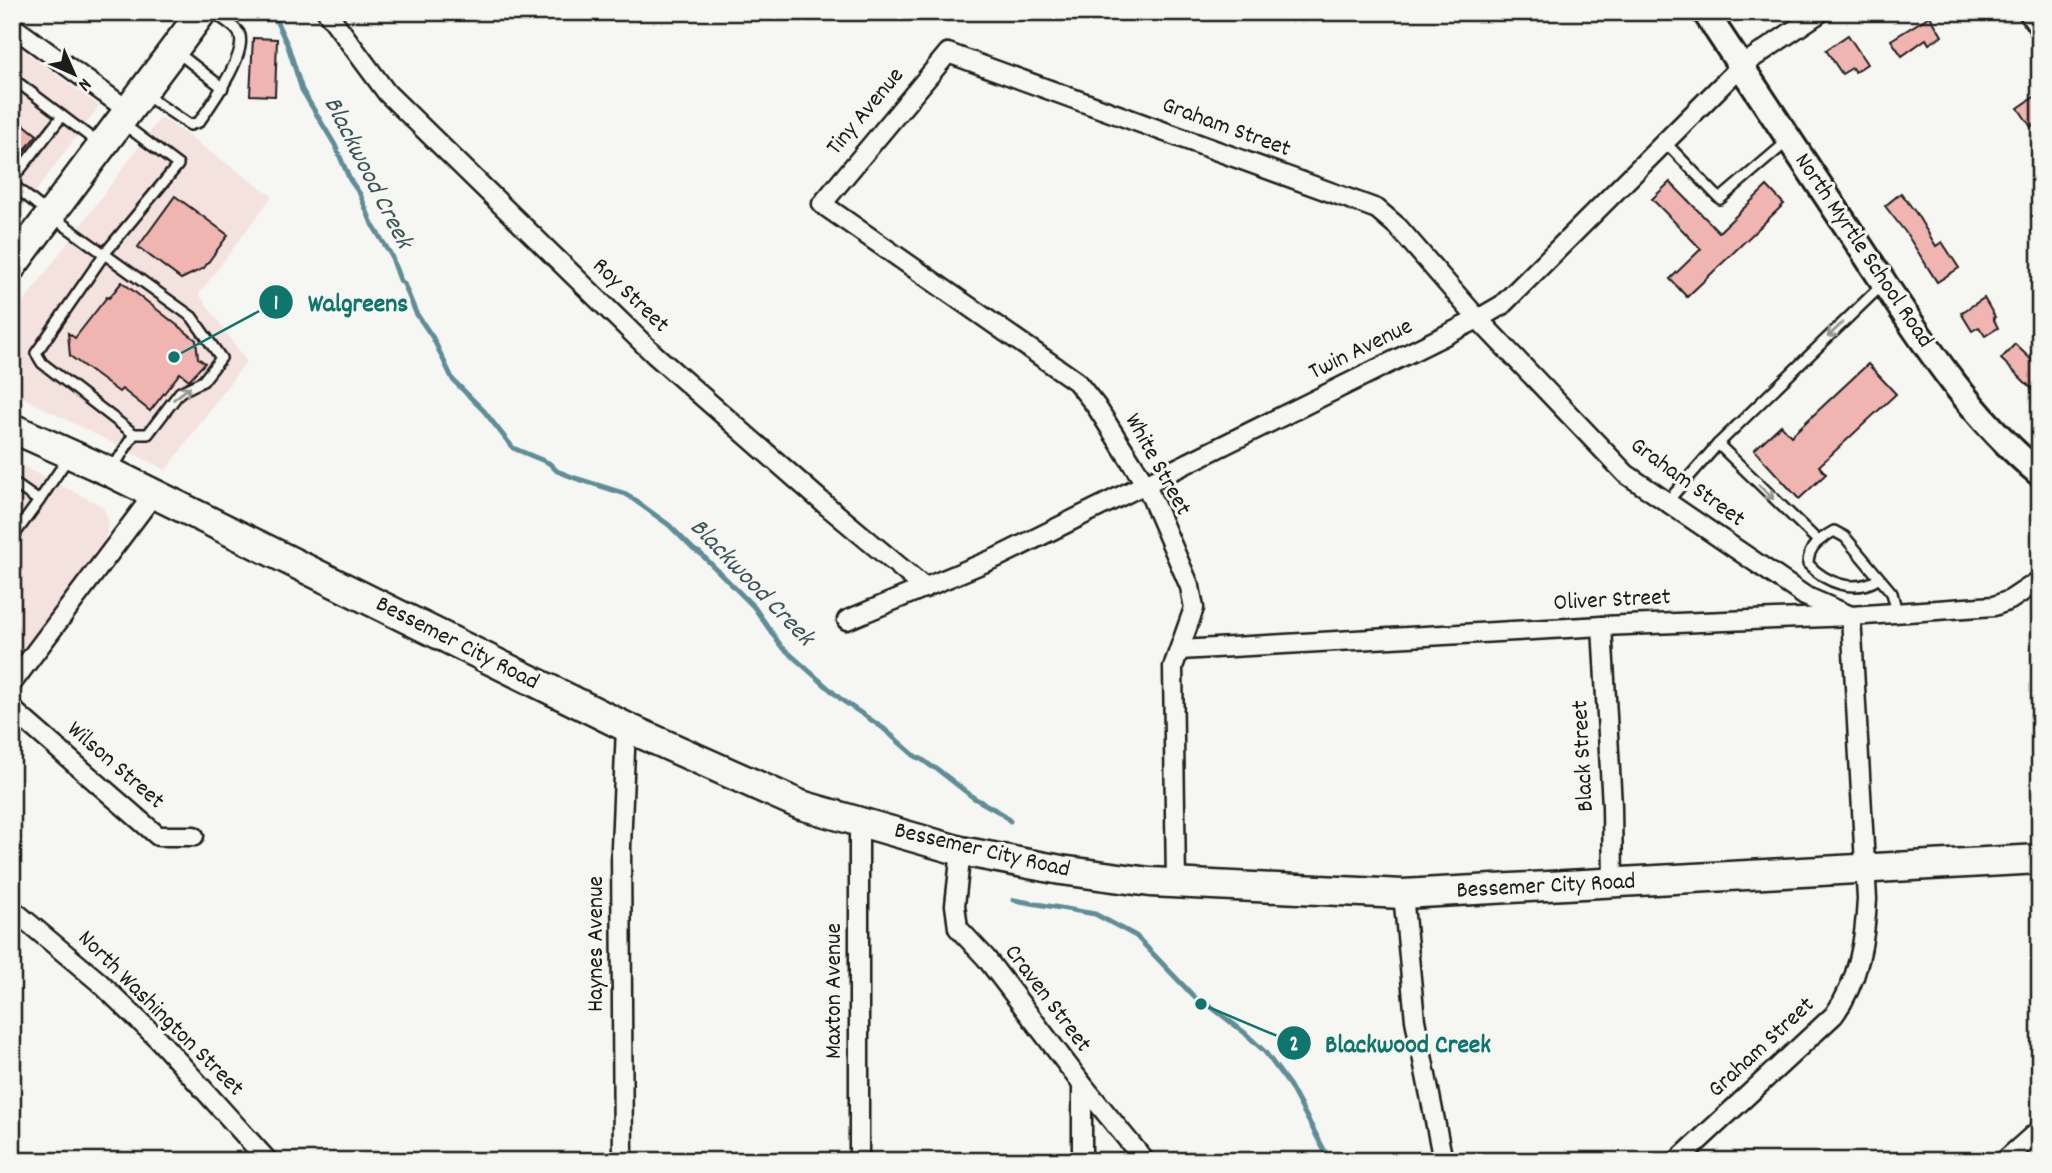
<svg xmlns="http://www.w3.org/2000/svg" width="2052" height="1173" viewBox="0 0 2052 1173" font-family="Dekko,sans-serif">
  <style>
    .built { fill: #f4e2de }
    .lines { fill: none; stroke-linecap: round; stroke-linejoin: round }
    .stream { stroke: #5f8d97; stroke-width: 5 }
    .building { fill: #f0b5b0; stroke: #1c1c1c; stroke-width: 2 }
    .lane-casing { stroke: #1c1c1c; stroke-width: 14 }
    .street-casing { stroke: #1c1c1c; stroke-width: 23 }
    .secondary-casing { stroke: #1c1c1c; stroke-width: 30 }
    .primary-casing { stroke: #1c1c1c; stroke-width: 33 }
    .lane { stroke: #f6f6f2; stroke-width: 9 }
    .street { stroke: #f6f6f2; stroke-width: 18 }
    .secondary { stroke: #f6f6f2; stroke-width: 24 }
    .primary { stroke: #f6f6f2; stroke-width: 28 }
    .oneway { stroke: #949492 }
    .labels { text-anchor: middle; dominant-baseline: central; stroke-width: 6; stroke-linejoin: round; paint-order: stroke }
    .street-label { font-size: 24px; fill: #1c1c1c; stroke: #f6f6f2 }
    .water-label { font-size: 26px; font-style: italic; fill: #3d555a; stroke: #f6f6f2 }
    .leader { fill: none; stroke: #0f766e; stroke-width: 2.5 }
    .callout-dot { fill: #0f766e; stroke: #f6f6f2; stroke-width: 2.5 }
    .mark-label { font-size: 21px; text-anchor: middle; font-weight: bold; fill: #fff }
    .callout-label { font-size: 26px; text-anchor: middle; font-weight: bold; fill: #0f766e; stroke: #f6f6f2; stroke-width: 6; stroke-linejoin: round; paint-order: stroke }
  </style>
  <rect width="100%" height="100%" fill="#f6f6f2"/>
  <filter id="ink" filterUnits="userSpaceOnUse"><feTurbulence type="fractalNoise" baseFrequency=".0143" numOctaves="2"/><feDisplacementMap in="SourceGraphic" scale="14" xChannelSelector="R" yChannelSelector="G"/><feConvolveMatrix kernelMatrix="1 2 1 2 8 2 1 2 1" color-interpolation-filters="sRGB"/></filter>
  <g filter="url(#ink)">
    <!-- built -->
    <g class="built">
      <path d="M12,42L99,106L12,223Z"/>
      <path d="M161,117L272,196L199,294L246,361L166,470L12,392V318Z"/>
      <path d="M12,461L102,506L108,519L107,534L98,552L12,663Z"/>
    </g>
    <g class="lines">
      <!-- stream -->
      <g class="stream">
        <path d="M272,12L288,46L302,90L335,145L350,180L360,194L372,224L391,255L400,280L404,284L416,313L433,338L453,380L484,411L513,448L549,463L557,471L575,478L626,494L669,525L694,550L700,553L754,607L781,646L843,701L883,728L916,757C925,759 929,767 937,769L974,798L1001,813L1010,821"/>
        <path d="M1014,900L1095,914L1136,936L1201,1004L1205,1002L1210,1006L1245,1033L1265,1052L1290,1086L1330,1161"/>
      </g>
    </g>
    <!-- building -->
    <g class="building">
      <path d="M1930,16L1942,36L1929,44L1926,39L1902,56L1891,40Z"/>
      <path d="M1848,35L1867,64L1855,72L1852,68L1842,74L1826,50Z"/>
      <path d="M253,38L277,39L275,96L250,95Z"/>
      <path d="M2040,93V122L2031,127L2018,108Z"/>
      <path d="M12,115L37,135L12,166Z"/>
      <path d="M1670,182L1719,232L1767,186L1784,204L1687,297L1670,279L1701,249L1652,199Z"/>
      <path d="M1901,193L1916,213L1936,246L1942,242L1959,268L1937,282L1906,233L1885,206Z"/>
      <path d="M175,196L228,235L204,268L181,279L138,247Z"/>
      <path d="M122,282L196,340L198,358L205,363L189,380L180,373L150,411L122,389L119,392L70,356L68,333L75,338L107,297L109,298Z"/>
      <path d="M1984,298L1995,317L1993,318L1998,328L1985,336L1979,327L1972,331L1961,313Z"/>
      <path d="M2015,344L2040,368V381L2032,389L2001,359Z"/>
      <path d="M1868,364L1896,394L1819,466L1826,474L1799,499L1754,450L1781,425L1791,436Z"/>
    </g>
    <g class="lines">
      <defs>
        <g id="lane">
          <path d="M177,52L223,88"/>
          <path d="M12,78L98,143"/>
          <path d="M144,94L190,125L199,122C210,106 249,53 239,33C234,25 220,18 213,12"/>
          <path d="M1665,142L1720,199L1789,140"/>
          <path d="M12,180L62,116"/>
          <path d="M12,184L50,215L192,317L221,358L203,381L180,392L148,434H134L42,363L36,353L105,253L178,165L122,123"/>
          <path d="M1718,444L1817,540"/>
          <path d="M113,468L134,434"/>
          <path d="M12,482L39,501L68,458"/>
          <path d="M1666,503L1718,444L1883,284"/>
          <path d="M12,538L39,501"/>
          <path d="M1878,579C1854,594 1826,583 1808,564C1808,546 1820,539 1834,531L1845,537L1892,593L1897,612"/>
        </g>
        <g id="street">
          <path d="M327,12L387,93L655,355L827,506L925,588"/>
          <path d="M2028,12L2040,30"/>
          <path d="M12,26L129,111"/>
          <path d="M847,620L998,557L1478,319L1502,305L1741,66L1821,12"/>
          <path d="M1602,626L1612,806L1613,884"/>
          <path d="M1180,650L1602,626L1851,616L1994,606L2010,600L2040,580"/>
          <path d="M12,683L154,494"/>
          <path d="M12,709L158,836H194"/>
          <path d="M961,851L955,905L958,928L986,958L1082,1084L1145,1161"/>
          <path d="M1176,883L1173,667L1194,608L1190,587L1146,485L1096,406L1076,381L822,204L948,53L1377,209L1398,227L1478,319L1626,474L1805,596L1851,616L1867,899C1865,940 1859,981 1834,1015L1677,1161"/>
          <path d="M1403,894L1415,1020L1443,1161"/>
          <path d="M12,909L99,982L158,1039L268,1161"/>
          <path d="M1082,1084V1161"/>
          <path d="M623,1161L621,847L626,727"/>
          <path d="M859,1161V822"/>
          <path d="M2004,1161L2040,1129"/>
        </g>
        <path id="secondary" d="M1705,12C1758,92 1810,171 1863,251C1916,331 1966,413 2040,474"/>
        <g id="primary">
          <path d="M12,266L202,12"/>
          <path d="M12,428L110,472L626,727L801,805L961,851L1061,870L1150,882L1403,894L2040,859"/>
        </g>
      </defs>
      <!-- lane casing -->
      <use href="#lane" class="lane-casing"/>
      <!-- street casing -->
      <use href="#street" class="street-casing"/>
      <!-- secondary casing -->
      <use href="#secondary" class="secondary-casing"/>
      <!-- primary casing -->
      <use href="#primary" class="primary-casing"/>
      <!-- lane -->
      <use href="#lane" class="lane"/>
      <!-- street -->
      <use href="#street" class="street"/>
      <!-- secondary -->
      <use href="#secondary" class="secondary"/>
      <!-- primary -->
      <use href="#primary" class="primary"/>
    </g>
    <!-- one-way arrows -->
    <defs><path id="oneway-shaft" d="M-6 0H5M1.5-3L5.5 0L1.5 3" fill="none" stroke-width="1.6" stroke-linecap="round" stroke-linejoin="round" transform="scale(1.75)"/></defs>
    <g class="oneway">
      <use href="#oneway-shaft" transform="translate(1835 330) rotate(136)"/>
      <use href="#oneway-shaft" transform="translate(182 393) rotate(-38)"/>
      <use href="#oneway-shaft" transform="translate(1766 492) rotate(44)"/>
    </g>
  </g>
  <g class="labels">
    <!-- street labels -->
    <g class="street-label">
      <text transform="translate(866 112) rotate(-50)">Tiny Avenue</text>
      <text transform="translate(1226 128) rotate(20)">Graham Street</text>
      <text transform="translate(1863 251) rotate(56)">North Myrtle School Road</text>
      <text transform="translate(630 296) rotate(44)">Roy Street</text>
      <text transform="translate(1361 350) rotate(-26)">Twin Avenue</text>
      <text transform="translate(1157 465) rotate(61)">White Street</text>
      <text transform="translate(1687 483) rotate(36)">Graham Street</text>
      <text transform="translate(1612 601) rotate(-3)">Oliver Street</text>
      <text transform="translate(457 644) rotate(27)">Bessemer City Road</text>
      <text transform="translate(1584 756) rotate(-93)">Black Street</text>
      <text transform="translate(115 766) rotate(41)">Wilson Street</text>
      <text transform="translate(982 851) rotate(13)">Bessemer City Road</text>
      <text transform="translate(1546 887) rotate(-3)">Bessemer City Road</text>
      <text transform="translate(597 944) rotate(-90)">Haynes Avenue</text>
      <text transform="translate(835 991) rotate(-90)">Maxton Avenue</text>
      <text transform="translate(1047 999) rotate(53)">Craven Street</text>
      <text transform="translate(160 1014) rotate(45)">North Washington Street</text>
      <text transform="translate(1762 1048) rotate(-43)">Graham Street</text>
    </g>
    <!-- water labels -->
    <g class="water-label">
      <text transform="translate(367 173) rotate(63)">Blackwood Creek</text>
      <text transform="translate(751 583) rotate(46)">Blackwood Creek</text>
    </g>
  </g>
  <!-- callouts -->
  <path class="leader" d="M174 357L276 302M1201 1004L1294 1043"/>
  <g class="callout-dot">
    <circle cx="174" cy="357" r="7"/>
    <circle cx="1201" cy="1004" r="7"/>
    <circle cx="276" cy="302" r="18"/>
    <circle cx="1294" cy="1043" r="18"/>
  </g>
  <g class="mark-label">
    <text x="276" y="309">1</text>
    <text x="1294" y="1050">2</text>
  </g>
  <g class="callout-label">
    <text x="358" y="311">Walgreens</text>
    <text x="1408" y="1052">Blackwood Creek</text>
  </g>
  <!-- margin -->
  <rect width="2052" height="1173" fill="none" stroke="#f6f6f2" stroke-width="42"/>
  <rect x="21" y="21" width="2010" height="1131" fill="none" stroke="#1c1c1c" stroke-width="2.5" filter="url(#ink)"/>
  <!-- north arrow -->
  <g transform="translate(74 74) rotate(135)" stroke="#f6f6f2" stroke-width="5" paint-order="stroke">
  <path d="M0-5L12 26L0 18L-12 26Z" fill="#1c1c1c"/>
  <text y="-10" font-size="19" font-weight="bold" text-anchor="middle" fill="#1c1c1c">N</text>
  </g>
</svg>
